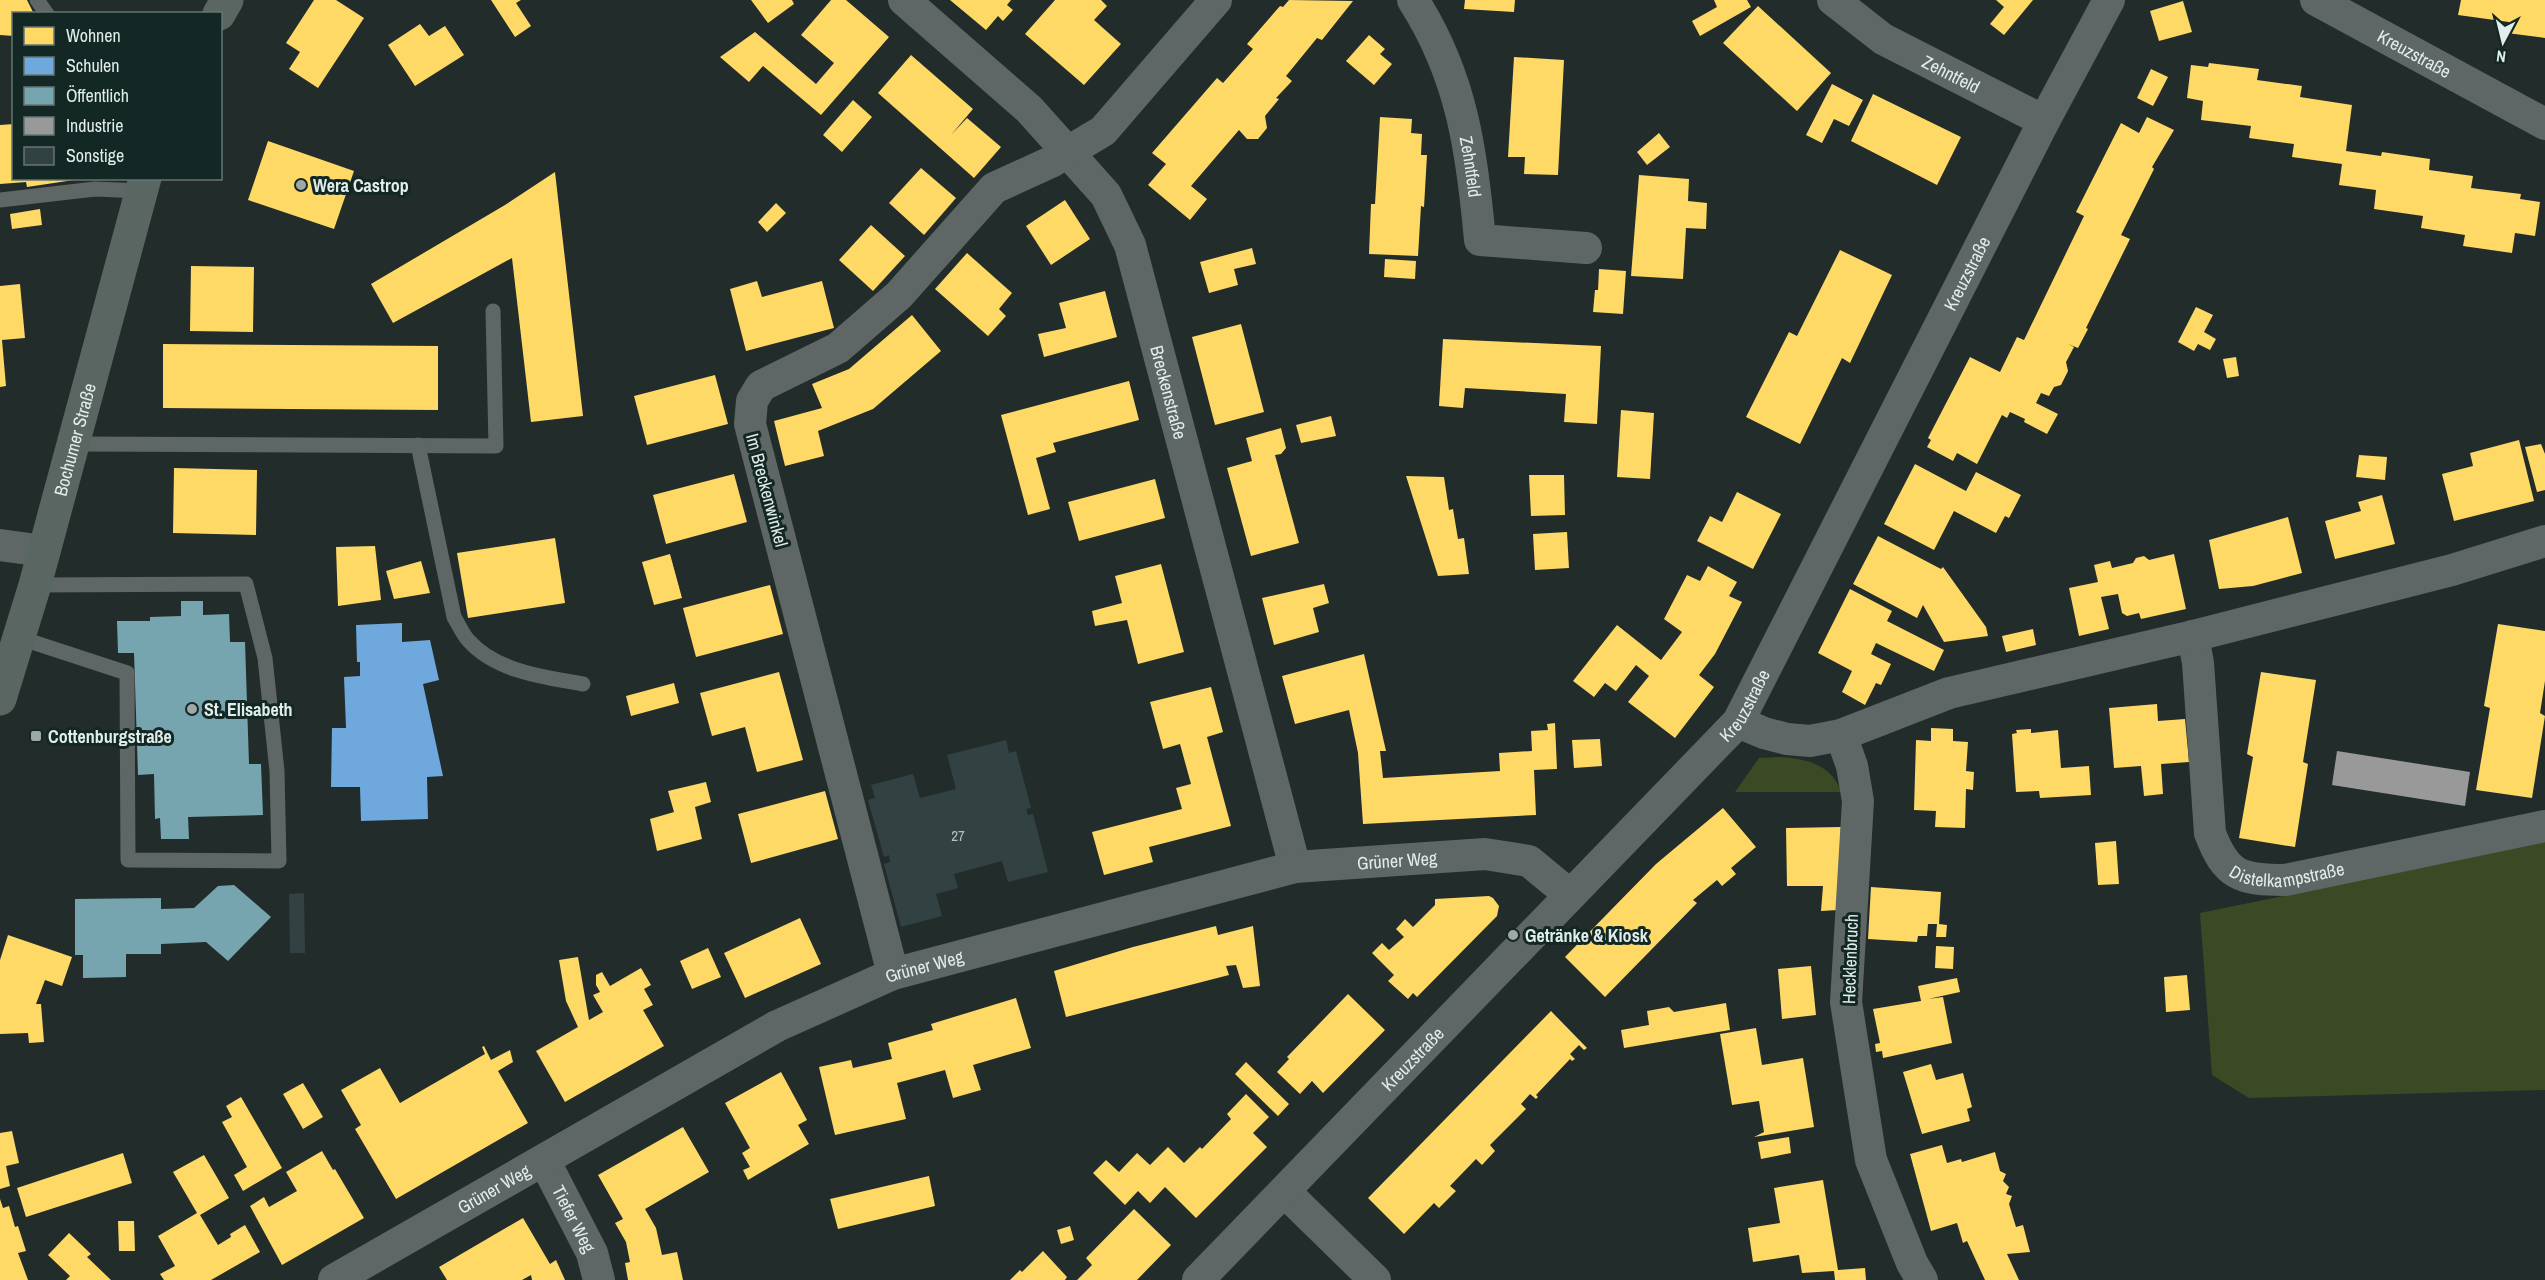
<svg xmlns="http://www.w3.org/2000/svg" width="2545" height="1280" viewBox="0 0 2545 1280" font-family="'Archivo Narrow',sans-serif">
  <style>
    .green { fill: #3b4a25 }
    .homes { fill: #ffd966 }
    .schools { fill: #6fa8dc }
    .public { fill: #76a5af }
    .industry { fill: #999 }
    .building { fill: #324243 }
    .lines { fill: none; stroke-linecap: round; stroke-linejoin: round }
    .service { stroke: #5e6765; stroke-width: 15 }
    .minor { stroke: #5e6765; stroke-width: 32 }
    .secondary { stroke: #596662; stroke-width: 33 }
    .poi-dot { fill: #9ea9a7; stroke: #132724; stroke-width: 2 }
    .labels { text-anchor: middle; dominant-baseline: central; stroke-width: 6; stroke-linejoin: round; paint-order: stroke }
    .number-label { font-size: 15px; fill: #b4c2c0 }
    .street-label { font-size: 18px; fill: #e0edea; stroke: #132724 }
    .poi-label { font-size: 18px; font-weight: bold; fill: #e0edea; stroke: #132724; text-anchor: start }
  </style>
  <rect width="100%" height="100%" fill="#222c2a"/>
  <!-- green -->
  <g class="green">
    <path d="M1778,757C1804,758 1832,764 1841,792H1735L1759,758Z"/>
    <path d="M2545,842V1090L2249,1098L2212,1075L2200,913Z"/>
  </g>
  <!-- homes -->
  <g class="homes">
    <path d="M0,0H27L34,14H14V36L0,35Z"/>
    <path d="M314,0H336L364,18L318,88L289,69L300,52L286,43Z"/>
    <path d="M491,0H521L516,3L531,26L515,37Z"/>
    <path d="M751,0H792L794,4L768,23Z"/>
    <path d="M831,0H846L889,37L821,115L763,66L749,82L720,57L755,32L816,84L834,63L801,35Z"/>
    <path d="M950,0H1011L1007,5L1013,10L1003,21L998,16L986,30Z"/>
    <path d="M1055,0H1101L1107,6L1094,20L1121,44L1084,85L1025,34Z"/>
    <path d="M1289,0L1353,1L1322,40L1317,38L1286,76L1292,81L1276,98L1279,99L1265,116L1267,128L1258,139H1247L1239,130L1191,186L1207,199L1190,220L1148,185L1166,164L1152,153L1217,78L1223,83L1253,49L1247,44L1280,6L1283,7Z"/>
    <path d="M1465,0H1515L1514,12L1464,9Z"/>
    <path d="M1714,0H1747L1751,7L1700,36L1692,21L1717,7Z"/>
    <path d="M1996,0H2033L2004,35L1990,24L2004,7Z"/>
    <path d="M2461,0H2545V38L2507,33L2509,22L2458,15Z"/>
    <path d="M2183,1L2192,32L2159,41L2150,11Z"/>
    <path d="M1758,6L1831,73L1797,111L1723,43Z"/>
    <path d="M420,24L429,36L445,26L464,55L415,86L388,45Z"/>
    <path d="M1369,35L1385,49L1380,54L1392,64L1374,85L1346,61Z"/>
    <path d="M911,55L973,109L951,135L967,118L1001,147L974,178L878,93Z"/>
    <path d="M1514,57L1564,60L1558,175L1524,174L1525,157H1508Z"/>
    <path d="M2209,63L2259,69L2257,80L2302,86L2300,97L2352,105L2346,151L2381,156L2382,152L2430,159L2429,170L2473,176L2471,188L2521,194L2520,199L2540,202L2535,236L2515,233L2512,253L2463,246L2465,235L2421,228L2423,216L2374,209L2376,190L2339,185L2342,164L2292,157L2294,144L2249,138L2251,126L2201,120L2203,101L2187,98L2191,65L2208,67Z"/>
    <path d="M2151,69L2168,77L2153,106L2137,98Z"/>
    <path d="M1832,84L1863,100L1849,126L1834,119L1822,143L1806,135Z"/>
    <path d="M1873,94L1961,137L1937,185L1851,141Z"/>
    <path d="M853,100L872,117L842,152L823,135Z"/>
    <path d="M1380,117L1412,119L1411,133L1422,134L1421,155H1427L1424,207L1421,206L1418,256L1369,254L1371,204H1375Z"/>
    <path d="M2147,117L2174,130L2152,167L2154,169L2121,235L2130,239L2086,328L2088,329L2078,348L2068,344L2074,347L2066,362L2068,371L2061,385L2054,387L2049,396L2041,393L2036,403L2058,414L2047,434L2024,422L2025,419L2010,412L2007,418L2002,415L1977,464L1957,453L1953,461L1927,447L1931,440L1928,438L1970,357L2000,372L2017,337L2024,340L2084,216L2076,212L2121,123L2139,133Z"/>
    <path d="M14,124V178L74,180L27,187L26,182L0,184V125Z"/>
    <path d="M1659,133L1670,147L1647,165L1637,152Z"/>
    <path d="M268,141L354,171L334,229L248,200Z"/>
    <path d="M921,168L956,198L924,235L889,203Z"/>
    <path d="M555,172L583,416L531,422L512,258L393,323L371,284L505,205Z"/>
    <path d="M1639,175L1689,179L1688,201L1707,203L1706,229L1686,228L1683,279L1631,276Z"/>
    <path d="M1065,200L1090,239L1051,265L1026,226Z"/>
    <path d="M776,203L786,213L767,232L758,222Z"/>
    <path d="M40,209L42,225L12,229L10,214Z"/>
    <path d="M871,225L905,256L873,291L839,260Z"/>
    <path d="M1252,248L1256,264L1234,269L1238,285L1209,293L1200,262Z"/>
    <path d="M1840,250L1892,275L1850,363L1842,358L1800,444L1746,417L1789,332L1797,336Z"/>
    <path d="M967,253L1012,293L999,309L1006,316L988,336L935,289Z"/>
    <path d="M1385,259L1416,261L1415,279L1384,277Z"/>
    <path d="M191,266L254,267L253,332L190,331Z"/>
    <path d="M1599,269L1626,271L1623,314L1593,312L1595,290H1598Z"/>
    <path d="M757,281L762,297L822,281L834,328L746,351L730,289Z"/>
    <path d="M20,284L25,338L2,340L6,386L0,387V286Z"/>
    <path d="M1105,291L1117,337L1044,357L1038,334L1066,328L1059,303Z"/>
    <path d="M2196,307L2213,315L2204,332L2216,339L2210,350L2198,344L2194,351L2178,342Z"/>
    <path d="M912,315L941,351L873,409L818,431L824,456L785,466L774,421L822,408L812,384L849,369Z"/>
    <path d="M1241,324L1264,412L1215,425L1192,337Z"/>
    <path d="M1443,339L1601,346L1597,424L1564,422L1566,394L1465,388L1463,408L1439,406Z"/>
    <path d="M163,344L438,346V410L163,408Z"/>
    <path d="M2236,357L2239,376L2227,378L2223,359Z"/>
    <path d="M715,375L728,424L647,445L634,396Z"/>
    <path d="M1129,381L1139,420L1053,443L1056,452L1036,458L1050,509L1028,515L1001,415Z"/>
    <path d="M1621,410L1654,413L1650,479L1617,477Z"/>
    <path d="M1331,416L1336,436L1301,443L1296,425Z"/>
    <path d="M1281,428L1286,448L1281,454L1275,455L1299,543L1251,556L1227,468L1252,461L1246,438Z"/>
    <path d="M2519,440L2534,501L2454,521L2442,474L2473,466L2470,453Z"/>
    <path d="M2541,444L2545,454V490L2537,492L2525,447Z"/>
    <path d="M2359,455L2387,457L2385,480L2356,477Z"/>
    <path d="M1915,464L1966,491L1976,472L2021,495L2009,518L2005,516L1996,533L1954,511L1934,550L1884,524Z"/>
    <path d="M174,468L257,470L256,535L173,533Z"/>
    <path d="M734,474L747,522L666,544L653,495Z"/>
    <path d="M1529,475H1564L1565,515L1531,516Z"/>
    <path d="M1406,476L1444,477L1449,510L1453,509L1458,539L1464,538L1469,574L1438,576Z"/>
    <path d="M1155,479L1165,518L1079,541L1068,502Z"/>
    <path d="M1737,492L1781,514L1753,569L1697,541L1710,516L1722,522Z"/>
    <path d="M2382,495L2395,544L2335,559L2325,521L2361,511L2358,502Z"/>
    <path d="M2288,517L2302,573L2253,586L2219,589L2209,540Z"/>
    <path d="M1567,532L1569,568L1535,570L1533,534Z"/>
    <path d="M1878,536L1941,569L1943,567L1986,627L1988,636L1944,642L1923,605L1917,618L1853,584Z"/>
    <path d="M555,538L565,603L468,618L457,553Z"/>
    <path d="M375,546L381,600L338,606L336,547Z"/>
    <path d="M670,554L682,598L654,605L642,562Z"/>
    <path d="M2174,554L2186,609L2141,619L2139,613L2127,616L2122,613L2118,594L2101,597L2109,629L2079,636L2069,588L2098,582L2094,565L2110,561L2112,568L2133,563L2136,558L2144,556L2149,560Z"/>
    <path d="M421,561L430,593L394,599L386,571Z"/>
    <path d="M1161,564L1184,652L1138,664L1127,620L1095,626L1092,611L1122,603L1115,576Z"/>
    <path d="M1708,566L1737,582L1729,596L1742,602L1715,654L1699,675L1714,687L1675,738L1628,702L1649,676L1636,665L1616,691L1605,683L1594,697L1573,681L1617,625L1661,660L1682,632L1664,619L1687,575L1700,581Z"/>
    <path d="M1324,584L1329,603L1313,608L1319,632L1274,645L1262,598Z"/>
    <path d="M770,585L783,634L696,657L683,608Z"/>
    <path d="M1850,589L1892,611L1887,621L1944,650L1934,671L1876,643L1871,654L1891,664L1881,685L1876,683L1865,705L1842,692L1852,671L1818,653Z"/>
    <path d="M2498,624L2545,631V681L2540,713L2545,716L2532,798L2476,790L2490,708L2484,706Z"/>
    <path d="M2033,629L2036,645L2006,652L2002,636Z"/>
    <path d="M1364,654L1386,751H1380L1383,778L1500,771L1499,753L1532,751L1531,731L1548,730L1547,724L1555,723L1557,769L1534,770L1536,815L1363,824L1358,753L1349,710L1295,724L1282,676Z"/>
    <path d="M779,672L803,760L757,772L745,727L712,736L700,693Z"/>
    <path d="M2261,672L2316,680L2303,762L2308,764L2295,847L2239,838L2253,757L2247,754Z"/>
    <path d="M674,683L679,703L631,716L626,696Z"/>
    <path d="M1211,687L1223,732L1207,737L1231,826L1149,847L1153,862L1104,875L1092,832L1182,809L1176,788L1191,784L1180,744L1163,749L1150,702Z"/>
    <path d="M2157,704L2158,721L2185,719L2189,762L2161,764L2163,794L2144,796L2141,766L2114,768L2109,708Z"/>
    <path d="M1931,728L1953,729V741L1968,742L1966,771L1974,772L1973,790L1966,789L1965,828L1935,827L1936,811L1914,810L1916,740L1931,741Z"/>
    <path d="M2031,729V733L2058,730L2061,768L2089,766L2091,795L2040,798L2039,791L2016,792L2012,734L2017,733L2016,730Z"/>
    <path d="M1600,739L1602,766L1574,768L1572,740Z"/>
    <path d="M706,782L711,802L695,807L702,839L657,851L650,819L674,812L668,791Z"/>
    <path d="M825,791L838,839L751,863L738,814Z"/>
    <path d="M1723,808L1756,847L1731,868L1736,874L1722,886L1717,880L1693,900L1697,903L1605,997L1565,957L1656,864Z"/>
    <path d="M1841,827L1838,910L1821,911L1823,886H1787L1786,828Z"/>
    <path d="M2116,841L2119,884L2098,885L2095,843Z"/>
    <path d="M1871,887L1941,892L1939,924L1947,925L1946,937H1936L1937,924H1928L1927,936H1918L1917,942L1868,939Z"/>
    <path d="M1489,896L1493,898L1499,906L1497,916L1417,997L1413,993L1408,999L1388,981L1394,975L1372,953L1382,943L1389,950L1404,937L1396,929L1405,919L1413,927L1435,905V899Z"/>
    <path d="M800,918L821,964L745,998L724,953Z"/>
    <path d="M1216,926L1218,935L1253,926L1260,986L1243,988L1236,965L1226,966L1229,975L1066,1017L1054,971L1133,947Z"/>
    <path d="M8,935L72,957L62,986L45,980L36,1004H41L44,1042L29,1043L28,1033L0,1034V960Z"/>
    <path d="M1936,946L1954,947L1953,969L1935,968Z"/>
    <path d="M708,948L721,977L692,989L680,961Z"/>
    <path d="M578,957L589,1020L603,1012L593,995L600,992L596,985V975L602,972L610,986L641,968L651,985L644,989L653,1005L643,1010L664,1046L565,1102L536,1051L578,1027L566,1001L559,960Z"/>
    <path d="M1811,966L1816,1015L1782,1019L1778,969Z"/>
    <path d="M2187,975L2190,1010L2166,1012L2164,977Z"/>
    <path d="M1957,978L1960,992L1928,999L1943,997L1952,1043L1883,1058L1882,1051L1876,1052L1875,1044L1880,1043L1873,1009L1921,1001L1918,986Z"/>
    <path d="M1348,994L1385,1030L1323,1093L1312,1081L1300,1094L1277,1072L1289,1059L1287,1057Z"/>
    <path d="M1016,998L1031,1048L973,1065L981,1090L953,1098L945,1070L897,1083L906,1119L835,1135L819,1067L851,1060L853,1068L892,1059L888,1043L933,1030L931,1024Z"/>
    <path d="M1726,1003L1730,1030L1624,1048L1621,1030L1649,1025L1647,1011L1669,1007L1674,1012Z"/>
    <path d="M1551,1011L1587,1048L1584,1050L1579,1045L1570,1054L1575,1059L1572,1061L1570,1059L1536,1095L1538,1097L1536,1099L1530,1094L1521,1104L1526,1109L1490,1145L1495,1151L1482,1165L1476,1159L1450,1186L1456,1191L1439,1208L1434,1203L1404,1234L1368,1198Z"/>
    <path d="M1756,1028L1762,1065L1803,1058L1814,1127L1754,1137L1764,1132L1759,1101L1732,1105L1720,1034Z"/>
    <path d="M484,1046L491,1060L510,1050L513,1062L498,1071L528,1123L396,1199L355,1129L361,1125L341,1090L380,1068L400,1103L485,1054L482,1047Z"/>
    <path d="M1246,1062L1289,1104L1278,1116L1235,1074Z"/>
    <path d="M1931,1064L1936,1080L1963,1073L1972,1107L1967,1109L1970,1121L1922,1134L1903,1072Z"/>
    <path d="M781,1072L807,1120L798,1125L809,1144L748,1180L743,1170L750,1167L742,1153L750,1148L725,1103Z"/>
    <path d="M303,1083L323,1117L303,1129L283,1094Z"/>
    <path d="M1246,1094L1269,1117L1253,1133L1267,1147L1196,1218L1165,1187L1150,1203L1138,1191L1125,1205L1093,1173L1106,1160L1119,1172L1137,1153L1150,1165L1168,1147L1184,1163L1200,1147L1202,1149L1231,1119L1227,1114Z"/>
    <path d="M241,1097L282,1168L243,1191L234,1175L247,1167L222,1122L232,1117L226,1106Z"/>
    <path d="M683,1127L709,1172L645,1209L656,1228L662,1255L677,1252L683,1280H628L625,1263L630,1262L626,1242L615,1223L623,1219L598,1175Z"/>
    <path d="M12,1131L19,1163L6,1166L10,1186L0,1189V1133Z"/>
    <path d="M1789,1137L1791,1153L1761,1159L1758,1142Z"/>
    <path d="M1942,1145L1947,1163L1961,1159L1962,1162L1995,1152L2000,1171L2006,1174L2003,1181L2009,1187L2006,1194L2012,1196L2009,1204L2016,1227L2023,1225L2030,1252L2007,1254L2019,1280H1985L1967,1241L1963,1243L1957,1223L1931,1231L1910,1154Z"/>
    <path d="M322,1151L333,1170L335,1169L364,1218L282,1265L250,1206L264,1197L269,1207L297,1191L286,1172Z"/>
    <path d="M123,1153L132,1183L26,1217L17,1188Z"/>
    <path d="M204,1155L229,1198L200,1215L218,1245L231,1237L230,1234L245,1225L260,1252L211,1280H164L160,1274L175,1266L158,1236L197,1213L173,1172Z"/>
    <path d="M929,1176L935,1206L838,1229L830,1199Z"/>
    <path d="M1823,1180L1838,1270L1865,1268L1866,1280H1835L1834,1271L1802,1273L1799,1255L1753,1262L1748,1228L1780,1223L1774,1188Z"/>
    <path d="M0,1199L3,1208L9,1206L15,1227L18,1226L26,1251L18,1253L28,1280H0Z"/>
    <path d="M1134,1209L1171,1245L1137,1280H1077L1092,1265L1086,1258Z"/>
    <path d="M523,1218L550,1264L556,1260L565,1280H532L531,1275L522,1280H447L439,1267Z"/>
    <path d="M118,1221H134L135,1251H119Z"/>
    <path d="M1070,1226L1074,1240L1061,1244L1057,1230Z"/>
    <path d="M69,1233L91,1254L87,1257L111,1280H66L70,1276L48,1255Z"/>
    <path d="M1043,1251L1067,1277L1065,1280H1010L1020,1270L1022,1272Z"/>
  </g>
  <!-- schools -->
  <path class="schools" d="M402,623V642L430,640L439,680L423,684L443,776L427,777L428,819L361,821L360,787H331L332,728H346L344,677L360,676V662H357L356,625Z"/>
  <!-- public -->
  <g class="public">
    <path d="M181,601H203V615L229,614L230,642H245L249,764H261L263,815L188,817L189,839H161L160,818L155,819L154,774L138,775L134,653H118L117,621H150V617L181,616Z"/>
    <path d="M234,885L271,917L228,961L206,942L161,944V954H126V977L83,978V955H75V899L161,898V909L194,908L218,886Z"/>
  </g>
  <!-- industry -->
  <path class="industry" d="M2337,751L2470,772L2465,806L2332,785Z"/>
  <!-- building -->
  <g class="building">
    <path d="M1006,740L1009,753L1016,751L1031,808L1026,809L1028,815L1033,814L1048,872L1008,882L1002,861L954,874L958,888L936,894L942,916L901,927L884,864L890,862L889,855L884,857L868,800L875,798L871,785L913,774L920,798L956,789L947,755Z"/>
    <path d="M304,893L305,953H290L289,894Z"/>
  </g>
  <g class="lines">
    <!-- service -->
    <g class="service">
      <path d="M37,0L47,14"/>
      <path d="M0,200L95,189L141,191"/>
      <path d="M74,444L496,446L493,311"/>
      <path d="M418,445L454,617C459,625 463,635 469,641C497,672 545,677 583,684"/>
      <path d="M20,638L127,673L128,860L279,861L277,771L265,658L246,584L35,585"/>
    </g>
    <!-- minor -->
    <g class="minor">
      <path id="s1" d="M904,0L1029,109L1106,195L1130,245L1295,867"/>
      <path id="s2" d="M1413,0C1462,76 1472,152 1480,240L1586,248"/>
      <path id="s3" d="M1833,0L1883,39L2044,121"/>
      <path id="s4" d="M2316,0L2545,124"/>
      <path d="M0,545L44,551"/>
      <path id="s5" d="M2193,636L2198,663L2210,833C2226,876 2241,880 2285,880L2545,826"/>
      <path d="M1738,722L1764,733L1787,739L1810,741L1841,735L1949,693L2193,636L2452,570L2545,541"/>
      <path d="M1841,735L1852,766L1858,801L1846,1002L1871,1160L1912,1263L1922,1280"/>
      <path d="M893,974L750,424L752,401L761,386L838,348L899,295L994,188L1051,162L1103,131L1216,0"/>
      <path id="s6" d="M544,1160L592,1253L599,1280"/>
      <path d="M1285,1192L1375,1280"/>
      <path id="s7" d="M334,1280L777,1026L893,974L1295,867L1485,854L1529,861L1570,895"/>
      <path id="s8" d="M1198,1280L1738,722L2044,121L2109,0"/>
    </g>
    <!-- secondary -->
    <g class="secondary">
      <path d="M219,14L227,0"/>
      <path id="s9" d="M0,699L35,585L145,178"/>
    </g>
  </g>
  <!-- markers -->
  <g class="poi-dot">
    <circle cx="301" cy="185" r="6"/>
    <circle cx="192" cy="709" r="6"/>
    <rect x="30" y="730" width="12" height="12" rx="3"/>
    <circle cx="1513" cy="935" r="6"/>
  </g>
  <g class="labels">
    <!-- number labels -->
    <g class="number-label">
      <text x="958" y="835">27</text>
    </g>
    <!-- street labels -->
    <g class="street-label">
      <text stroke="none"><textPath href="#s4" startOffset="112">Kreuzstraße</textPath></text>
      <text stroke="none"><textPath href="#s3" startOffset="140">Zehntfeld</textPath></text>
      <text stroke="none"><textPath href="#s2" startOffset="178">Zehntfeld</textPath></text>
      <text stroke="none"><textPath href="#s8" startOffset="1280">Kreuzstraße</textPath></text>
      <text stroke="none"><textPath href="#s1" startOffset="489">Breckenstraße</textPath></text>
      <text stroke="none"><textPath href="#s9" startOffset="270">Bochumer Straße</textPath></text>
      <text transform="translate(767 490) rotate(75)">Im Breckenwinkel</text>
      <text stroke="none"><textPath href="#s8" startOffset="794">Kreuzstraße</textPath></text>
      <text stroke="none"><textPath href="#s7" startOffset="1156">Grüner Weg</textPath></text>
      <text stroke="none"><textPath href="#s5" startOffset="298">Distelkampstraße</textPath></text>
      <text transform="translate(1850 959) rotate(-88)">Hecklenbruch</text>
      <text stroke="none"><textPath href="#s7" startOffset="670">Grüner Weg</textPath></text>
      <text stroke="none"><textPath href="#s8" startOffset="308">Kreuzstraße</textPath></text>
      <text stroke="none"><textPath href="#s7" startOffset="184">Grüner Weg</textPath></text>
      <text stroke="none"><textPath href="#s6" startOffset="66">Tiefer Weg</textPath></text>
    </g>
    <!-- poi labels -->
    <g class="poi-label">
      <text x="313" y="185">Wera Castrop</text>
      <text x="204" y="709">St. Elisabeth</text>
      <text x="48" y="736">Cottenburgstraße</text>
      <text x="1525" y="935">Getränke &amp; Kiosk</text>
    </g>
  </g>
  <!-- legend -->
  <rect x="12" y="12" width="210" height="168" fill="#132724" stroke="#657673" stroke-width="1.5"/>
  <rect x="24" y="27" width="30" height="18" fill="#ffd966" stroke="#657673" stroke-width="1.5"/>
  <text x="66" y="42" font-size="18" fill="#e0edea">Wohnen</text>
  <rect x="24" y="57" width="30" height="18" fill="#6fa8dc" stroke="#657673" stroke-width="1.5"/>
  <text x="66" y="72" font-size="18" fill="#e0edea">Schulen</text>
  <rect x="24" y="87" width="30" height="18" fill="#76a5af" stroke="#657673" stroke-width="1.5"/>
  <text x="66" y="102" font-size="18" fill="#e0edea">Öffentlich</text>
  <rect x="24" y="117" width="30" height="18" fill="#999999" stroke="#657673" stroke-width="1.5"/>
  <text x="66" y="132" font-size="18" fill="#e0edea">Industrie</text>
  <rect x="24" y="147" width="30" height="18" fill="#324243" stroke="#657673" stroke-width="1.5"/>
  <text x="66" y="162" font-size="18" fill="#e0edea">Sonstige</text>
  <!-- north arrow -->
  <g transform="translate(2503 42) rotate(187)" stroke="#132724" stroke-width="4.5" paint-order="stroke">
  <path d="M0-4.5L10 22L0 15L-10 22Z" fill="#e0edea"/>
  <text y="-9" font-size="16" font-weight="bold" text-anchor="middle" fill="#e0edea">N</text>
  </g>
</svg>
